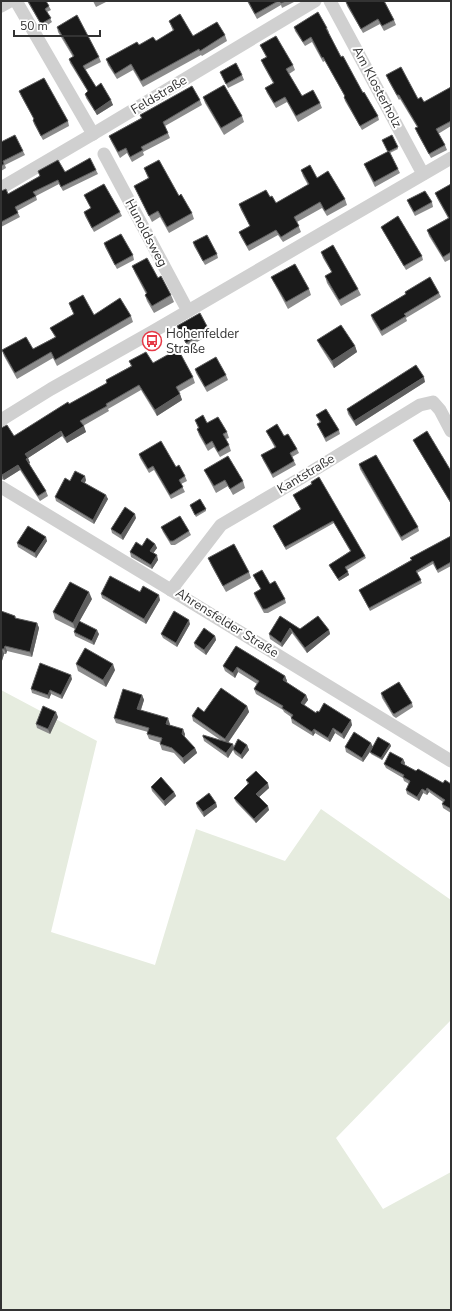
<svg xmlns="http://www.w3.org/2000/svg" width="452" height="1311" viewBox="0 0 452 1311" font-family="'Nunito Sans',sans-serif">
  <style>
    .green { fill: #e6ecdf }
    .lines { fill: none; stroke-linecap: round; stroke-linejoin: round }
    .minor { stroke: #d0d0d0; stroke-width: 13 }
    .wall { fill: #8c8c8c }
    .shaded-wall { fill: #5f5f5f }
    .building { fill: #1a1a1a; stroke: #5f5f5f }
    .labels { text-anchor: middle; dominant-baseline: central; stroke-width: 4; stroke-linejoin: round; paint-order: stroke }
    .street-label { font-size: 13px; fill: #333; stroke: #fff }
    .poi-label { font-size: 13px; fill: #333; stroke: #fff; text-anchor: start }
  </style>
  <rect width="100%" height="100%" fill="#fff"/>
  <!-- green -->
  <path class="green" d="M1,690L97,741L51,932L155,965L196,829L285,861L321,809L451,900V1020L336,1138L383,1209L451,1172V1310H1Z"/>
  <g class="lines">
    <!-- minor -->
    <g class="minor">
      <path d="M16,1L93,134"/>
      <path d="M330,1L423,174"/>
      <path d="M1,6L10,1"/>
      <path d="M104,154L188,311"/>
      <path d="M1,188L93,134L315,1"/>
      <path d="M1,420L51,389L152,332L451,158"/>
      <path d="M1,487L171,590L451,761"/>
      <path d="M171,590L221,525L301,478L420,405L433,402L440,410L451,431"/>
    </g>
  </g>
  <!-- wall -->
  <g class="wall">
    <path d="M27,1H46L51,10L47,12L52,22L43,28Z"/>
    <path d="M93,1H108L96,7Z"/>
    <path d="M247,1H296L282,8L281,5L257,19Z"/>
    <path d="M347,1H387L385,2L394,20L396,25L384,31L380,24L363,33L347,6L346,2Z"/>
    <path d="M169,21L193,36L225,35L227,41L202,56L201,55L143,87L133,70L117,79L108,65L106,59L139,45L156,41L173,31Z"/>
    <path d="M57,27L99,57L101,62L85,70L96,87L113,105L97,115L86,98L85,94L88,92L70,63L69,59L73,57L58,32Z"/>
    <path d="M294,27L327,28L329,32H328L341,57L363,93L378,116L379,120L362,130L345,101L344,97H345L325,61L323,62L312,42L305,46L295,31Z"/>
    <path d="M260,45L293,65L295,70L289,74L302,96L320,103L322,108L298,122L287,102L276,108L267,93L265,88L273,83L263,65L261,60L266,57Z"/>
    <path d="M220,72L242,75L244,80L228,88Z"/>
    <path d="M386,75L418,99L424,102L451,87V126L438,134L445,145L447,150L431,158L417,133L415,128L417,127L400,99L399,100L388,80Z"/>
    <path d="M19,91L68,121L69,126L43,140L34,124L33,120L34,119L21,96Z"/>
    <path d="M203,97L242,116L244,122L224,135L205,103Z"/>
    <path d="M200,100L202,105L165,126L170,138L143,152L144,155L132,162L127,153L120,158L111,141L109,136L141,118L140,115Z"/>
    <path d="M392,135L398,149L390,153L400,173L375,187L366,169L364,164L388,152Z"/>
    <path d="M1,142L23,151L25,155L5,165L6,168L1,171Z"/>
    <path d="M144,168L179,196L192,213L194,219L169,233L160,217L152,222L134,186L148,178Z"/>
    <path d="M96,170L98,174L63,191L59,184L36,196L37,200L17,211L20,217L1,227V191L8,194L40,176L38,171L65,172Z"/>
    <path d="M301,170L317,178L345,199L347,205L327,216L322,208L297,222L301,232L283,242L278,235L249,251L241,237L239,232L250,226L241,210L239,204L270,197L276,203L308,185L303,176Z"/>
    <path d="M451,184V259L445,262L429,236L427,230L448,218L437,198L435,193Z"/>
    <path d="M84,195L120,212L122,216L94,232L85,216L84,212L91,208Z"/>
    <path d="M407,200L432,202L433,207L415,216L409,205Z"/>
    <path d="M381,227L422,256L423,260L406,270L383,231Z"/>
    <path d="M193,242L217,254L218,258L205,265L194,246Z"/>
    <path d="M104,243L133,255L134,260L117,269L105,247Z"/>
    <path d="M321,252L358,289L361,295L341,306L327,283L325,276L332,273L323,258Z"/>
    <path d="M132,266L158,278L171,295L174,302L154,313L147,301L145,295L146,294L135,273Z"/>
    <path d="M271,277L309,289L311,295L288,309L274,283Z"/>
    <path d="M405,292L439,293L441,297L406,318L407,321L382,336L372,319L371,315L406,294Z"/>
    <path d="M69,303L94,315L131,316L133,322L57,366L53,358L17,379L4,356L2,350L33,349L55,337L50,328L74,315Z"/>
    <path d="M177,326L209,330L211,334L188,347L179,330Z"/>
    <path d="M317,340L355,346L357,352L334,368L320,346Z"/>
    <path d="M129,361L153,363L193,377L195,383L179,392L182,400L157,416L141,390L108,409L109,411L83,426L86,432L67,443L62,436L28,458L30,463L29,464L46,491L48,496L40,501L20,470L4,480L1,479V428L14,436L69,404L107,383L106,380L131,366Z"/>
    <path d="M195,369L226,375L228,380L207,392L196,373Z"/>
    <path d="M425,382L356,426L348,414L347,409Z"/>
    <path d="M316,415L339,430L340,434L326,442L317,424L320,423Z"/>
    <path d="M195,420L207,423L227,432L229,438L226,439L229,445L231,451L220,457L214,447L208,451L199,435L197,429L198,428Z"/>
    <path d="M266,431L284,436L297,449L299,453L292,457L296,465L273,478L263,460L261,455L275,448L268,435Z"/>
    <path d="M413,440L451,471V504L414,442Z"/>
    <path d="M139,454L176,467L185,476L187,481L181,484L185,492L171,499L154,470L149,473L140,458Z"/>
    <path d="M359,464L418,527L419,531L402,541L360,469Z"/>
    <path d="M204,470L243,481L245,488L233,495L228,486L216,493L207,476Z"/>
    <path d="M86,480L85,483L108,499L94,524L56,501L55,497L70,481Z"/>
    <path d="M311,482L365,556L366,558L347,570L349,575L339,581L330,567L329,565L350,551L334,523L286,550L273,526L301,510L293,495L311,484Z"/>
    <path d="M190,505L206,509V511L196,517Z"/>
    <path d="M136,518L123,540L112,533L111,529Z"/>
    <path d="M161,527L189,531L191,535L175,545H171L163,532Z"/>
    <path d="M451,536V566L438,573L433,564L417,573L422,583L370,611L359,590L411,560L410,558Z"/>
    <path d="M47,541L36,558L18,547L17,543Z"/>
    <path d="M155,544L157,548L153,553L158,560L152,569L131,557L130,552L142,546Z"/>
    <path d="M208,558L249,572L251,578L226,592L211,565Z"/>
    <path d="M253,575L285,599L286,603L268,613H264L255,597L254,593L261,589L255,579Z"/>
    <path d="M140,592L160,600L146,624L102,598L101,594Z"/>
    <path d="M92,599L79,622L99,634L94,645L75,636L74,632L75,629L55,619L53,612Z"/>
    <path d="M1,611L15,616L16,619L37,623L39,628L32,657L7,651L6,654H4L1,664Z"/>
    <path d="M280,616L300,629L329,630L330,634L307,653L292,633L282,647L270,639L269,634Z"/>
    <path d="M190,624L177,647L163,638L161,634Z"/>
    <path d="M215,636L216,640L206,655L195,647L194,643Z"/>
    <path d="M236,646L285,676L287,681L286,682L306,695L308,700L304,705L316,713L319,712L352,725L344,739L335,733L330,742L315,733L313,736L292,723L291,718V717L284,712L283,710L256,694L254,689L257,684L238,672L235,678L225,671L223,666Z"/>
    <path d="M76,664L115,670L106,687L78,671Z"/>
    <path d="M72,679L62,699L51,694L49,699L32,693L31,689Z"/>
    <path d="M381,693L412,703L413,707L396,718L393,716L382,698Z"/>
    <path d="M142,695L144,700L141,710L170,724V725L185,734L184,737L195,748L197,753L184,764L174,753L162,750L160,744L161,743L149,739L147,734L148,732L116,723L114,718Z"/>
    <path d="M247,706L249,712L228,743L233,744L234,748L247,745L249,750L242,759L235,754L233,750L228,758L204,741L203,737L222,741L193,721L192,716L204,712Z"/>
    <path d="M58,717L50,734L37,728L36,724Z"/>
    <path d="M390,744L391,746L382,760L371,754L370,752L363,762L346,752L345,747L373,746Z"/>
    <path d="M403,759L405,763L404,764L416,771L443,783L451,784V813L443,808L442,804L443,802L429,792L427,795L423,793L419,801L407,794L406,790L409,784L404,781L403,778L386,768L384,764Z"/>
    <path d="M246,780L269,788L259,797L269,810L256,823L236,802L234,798L248,785Z"/>
    <path d="M151,787L174,792L176,796L165,806L152,791Z"/>
    <path d="M196,803H216L217,807L204,817L197,807Z"/>
  </g>
  <!-- shaded-wall -->
  <g class="shaded-wall">
    <path d="M111,100L113,105L97,115L95,111Z"/>
    <path d="M355,346L357,352L334,368L332,361Z"/>
    <path d="M424,377L425,382L356,426L354,421Z"/>
    <path d="M180,394L182,400L157,416L155,410Z"/>
    <path d="M84,426L86,432L67,443L65,438Z"/>
    <path d="M61,431L62,436L28,458L30,463L28,464L25,454Z"/>
    <path d="M18,465L20,470L4,480L2,475Z"/>
    <path d="M85,476L86,480L83,486L81,481Z"/>
    <path d="M106,495L108,499L94,524L93,520Z"/>
    <path d="M135,514L136,518L123,540L121,535Z"/>
    <path d="M46,537L47,541L36,558L35,553Z"/>
    <path d="M155,544L157,548L152,555L150,551Z"/>
    <path d="M157,555L158,560L152,569L151,565Z"/>
    <path d="M348,572L349,575L339,581L338,579Z"/>
    <path d="M89,592L92,599L75,629L73,623Z"/>
    <path d="M159,595L160,600L146,624L144,619Z"/>
    <path d="M189,620L190,624L177,647L176,643Z"/>
    <path d="M37,623L39,628L32,657L30,652Z"/>
    <path d="M290,628L292,633L282,647L281,643Z"/>
    <path d="M97,630L99,634L94,645L92,641Z"/>
    <path d="M329,630L330,634L307,653L305,648Z"/>
    <path d="M215,636L216,640L206,655L204,650Z"/>
    <path d="M5,646L7,651L6,654L4,649Z"/>
    <path d="M2,649L4,654L1,664V653Z"/>
    <path d="M113,664L115,670L106,687L103,680Z"/>
    <path d="M237,667L238,672L235,678L233,673Z"/>
    <path d="M71,675L72,679L62,699L61,695Z"/>
    <path d="M285,676L287,681L285,685L283,680Z"/>
    <path d="M50,690L51,694L49,699L48,695Z"/>
    <path d="M142,695L144,700L139,715L137,709Z"/>
    <path d="M306,695L308,700L302,708L301,703Z"/>
    <path d="M247,706L249,712L227,744L225,739Z"/>
    <path d="M56,712L58,717L50,734L48,729Z"/>
    <path d="M168,718L170,724L168,729L166,724Z"/>
    <path d="M351,720L352,725L344,739L342,734Z"/>
    <path d="M333,728L335,733L330,742L328,738Z"/>
    <path d="M183,729L185,734L184,739L182,734Z"/>
    <path d="M314,729L315,733L313,736L312,732Z"/>
    <path d="M371,743L373,747L363,762L362,758Z"/>
    <path d="M233,744L234,748L228,758L226,753Z"/>
    <path d="M390,744L391,746L382,760L381,758Z"/>
    <path d="M247,745L249,750L242,759L241,755Z"/>
    <path d="M195,748L197,753L184,764L183,758Z"/>
    <path d="M403,759L405,763L403,767L401,763Z"/>
    <path d="M268,783L269,788L258,798L256,794Z"/>
    <path d="M427,788L429,792L427,795L426,791Z"/>
    <path d="M422,789L423,793L419,801L417,797Z"/>
    <path d="M174,792L176,796L165,806L164,801Z"/>
    <path d="M216,803L217,807L204,817L203,812Z"/>
    <path d="M268,806L269,810L256,823L254,819Z"/>
  </g>
  <!-- building -->
  <g class="building">
    <path d="M28,1H46L49,6L45,9L51,18L41,24Z"/>
    <path d="M248,1H278L255,14Z"/>
    <path d="M280,1H286L281,3Z"/>
    <path d="M347,1H384L394,20L382,26L378,19L361,29L346,2Z"/>
    <path d="M318,12L327,28H326L341,57L343,56L363,93L364,92L378,116L360,126L344,97L345,96L323,57L322,58L311,37L303,42L294,27Z"/>
    <path d="M180,14L193,36L217,22L225,35L200,51L199,49L141,81L131,64L115,74L106,59L137,42L139,45L153,37L156,41L174,30L169,21Z"/>
    <path d="M77,15L99,57L83,66L96,87L101,83L111,100L95,111L85,94L88,91L69,59L74,56L57,27Z"/>
    <path d="M276,36L293,65L286,69L302,96L313,90L320,103L296,116L285,97L274,103L265,88L274,83L261,60L267,57L260,45Z"/>
    <path d="M236,63L242,75L226,84L220,72Z"/>
    <path d="M401,67L418,99L421,97L424,102L451,87V121L436,129L445,145L429,154L415,128L418,127L399,95H397L386,75Z"/>
    <path d="M44,78L68,121L41,136L33,120L34,119L19,91Z"/>
    <path d="M224,85L242,116L221,128L203,97Z"/>
    <path d="M192,86L200,100L163,122L168,133L141,147L143,150L130,157L126,148L118,152L109,136L142,118L140,115Z"/>
    <path d="M15,135L23,151L3,161L4,164L1,166V142Z"/>
    <path d="M392,135L398,147L388,152L382,140Z"/>
    <path d="M389,151L398,169L374,182L364,164Z"/>
    <path d="M90,158L96,170L61,187L58,180L33,192L36,196L15,207L18,213L1,222V191L6,189L8,194L40,176L38,171L58,160L65,172Z"/>
    <path d="M159,160L179,196L181,194L192,213L167,227L158,211L149,216L134,186L149,178L144,168Z"/>
    <path d="M310,165L317,178L328,171L345,199L325,211L320,202L294,217L299,226L281,237L276,230L247,246L239,232L250,226L239,204L266,190L270,197L272,196L276,203L309,184L301,170Z"/>
    <path d="M104,184L120,212L92,228L84,212L91,208L84,195Z"/>
    <path d="M451,184V252L443,257L427,230L449,218L435,193Z"/>
    <path d="M425,191L432,202L414,212L407,200Z"/>
    <path d="M398,216L422,256L404,266L381,227Z"/>
    <path d="M121,234L133,255L115,265L104,243Z"/>
    <path d="M207,235L217,254L203,261L193,242Z"/>
    <path d="M333,245L358,289L339,300L325,276L332,272L321,252Z"/>
    <path d="M147,258L158,278L161,276L171,295L152,306L145,295L147,293L132,266Z"/>
    <path d="M295,264L309,289L286,302L271,277Z"/>
    <path d="M430,277L439,293L404,314L406,316L381,331L371,315L406,294L405,292Z"/>
    <path d="M83,295L94,315L120,298L131,316L55,360L51,352L15,373L2,350L26,337L33,349L56,337L50,328L74,314L69,303Z"/>
    <path d="M200,313L209,330L186,343L177,326Z"/>
    <path d="M341,325L355,346L332,361L317,340Z"/>
    <path d="M178,349L193,377L176,387L180,394L155,410L139,385L106,404L107,406L80,421L84,426L65,438L61,431L25,454L28,458L26,459L46,491L38,496L18,465L2,475L1,474V428L7,425L14,436L68,402L69,404L107,383L106,380L132,366L129,361L146,352L153,363Z"/>
    <path d="M216,357L226,375L205,387L195,369Z"/>
    <path d="M416,365L424,377L354,421L347,409Z"/>
    <path d="M326,409L339,430L325,438L317,424L321,422L316,415Z"/>
    <path d="M203,415L207,423L218,417L227,432L223,434L229,445L218,452L212,441L206,445L197,429L199,428L195,420Z"/>
    <path d="M277,424L284,436L288,434L297,449L290,453L294,461L272,474L261,455L276,447L266,431Z"/>
    <path d="M427,431L451,471V503L413,440Z"/>
    <path d="M161,441L176,467L179,465L185,476L179,480L183,487L170,495L153,466L148,469L139,454Z"/>
    <path d="M376,455L418,527L401,537L359,464Z"/>
    <path d="M228,456L243,481L230,489L225,480L214,486L204,470Z"/>
    <path d="M75,471L85,476L81,481L106,495L93,520L55,497L65,478L70,481Z"/>
    <path d="M319,477L365,556L345,567L348,572L338,579L329,565L351,551L333,521L285,547L273,526L301,509L293,495L312,484L311,482Z"/>
    <path d="M200,499L206,509L195,515L190,505Z"/>
    <path d="M125,507L135,514L121,535L111,529Z"/>
    <path d="M180,516L189,531L173,541H170L161,527Z"/>
    <path d="M28,526L46,537L35,553L17,543Z"/>
    <path d="M451,536V562L437,570L433,561L416,571L421,580L369,608L359,590L412,560L410,558Z"/>
    <path d="M147,538L155,544L150,551L157,555L151,565L130,552L136,542L142,546Z"/>
    <path d="M234,544L249,572L223,586L208,558Z"/>
    <path d="M262,570L270,584L275,581L285,599L266,609H263L254,593L261,589L253,575Z"/>
    <path d="M110,576L140,592L143,586L159,595L144,619L101,594Z"/>
    <path d="M70,582L89,592L73,623L53,612Z"/>
    <path d="M1,611L15,616V618L37,623L30,652L5,646L4,649H2L1,653Z"/>
    <path d="M174,611L189,620L176,643L161,634Z"/>
    <path d="M280,616L300,629L318,616L329,630L305,648L290,628L281,643L269,634Z"/>
    <path d="M79,621L97,630L92,641L74,632Z"/>
    <path d="M204,628L215,636L204,650L194,643Z"/>
    <path d="M236,646L285,676L283,680L306,695L301,703L316,713L317,711L319,712L324,703L351,720L342,734L333,728L328,738L314,729L312,732L291,718L293,715L282,708L283,706L254,689L259,681L237,667L233,673L223,666Z"/>
    <path d="M85,648L113,664L103,680L76,664Z"/>
    <path d="M40,663L71,675L61,695L50,690L48,695L31,689Z"/>
    <path d="M399,682L412,703L394,714L392,712L381,693Z"/>
    <path d="M221,688L247,706L225,739L192,716L198,707L204,712Z"/>
    <path d="M123,689L142,695L137,709L168,718L166,724L183,729L182,734L195,748L183,758L172,748L160,744L162,738L147,734L149,728L114,718Z"/>
    <path d="M43,706L56,712L48,729L36,724Z"/>
    <path d="M354,732L371,743L362,758L345,747Z"/>
    <path d="M203,735L233,744L226,753L203,737Z"/>
    <path d="M378,737L390,744L381,758L370,752Z"/>
    <path d="M238,739L247,745L241,755L233,749Z"/>
    <path d="M390,752L403,759L401,763L416,771L418,769L443,783L445,780L451,784V809L442,804L445,800L427,788L426,791L422,789L417,797L406,790L410,781L403,777L404,775L384,764Z"/>
    <path d="M256,771L268,783L256,794L268,806L254,819L234,798L249,783L246,780Z"/>
    <path d="M161,777L174,792L164,801L151,787Z"/>
    <path d="M209,793L216,803L203,812L196,803Z"/>
  </g>
  <!-- icons -->
  <defs>
    <symbol id="bus-ring" viewBox="-11 -11 22 22"><circle r="9.5" fill="#fff" stroke="#e63946" stroke-width="1.5"/><path d="M-5-6H5V4H4V6H2V4H-2V6H-4V4H-5ZM-3.5-4V0h7V-4ZM-3.5 1.2v1.5H-2V1.2ZM2 1.2v1.5H3.5V1.2Z" fill="#e63946"/></symbol>
  </defs>
  <g fill-rule="evenodd">
    <use href="#bus-ring" x="141" y="330" width="22" height="22"/>
  </g>
  <g class="labels">
    <!-- street labels -->
    <g class="street-label">
      <text transform="translate(377 87) rotate(62)">Am Klosterholz</text>
      <text transform="translate(159 95) rotate(-31)">Feldstraße</text>
      <text transform="translate(146 233) rotate(62)">Hunoldsweg</text>
      <text transform="translate(306 474) rotate(-31)">Kantstraße</text>
      <text transform="translate(227 623) rotate(32)">Ahrensfelder Straße</text>
    </g>
    <!-- poi labels -->
    <g class="poi-label">
      <text x="166" y="334">Hohenfelder<tspan x="166" dy="15">Straße</tspan></text>
    </g>
  </g>
  <!-- border -->
  <rect width="452" height="1311" fill="none" stroke="#333333" stroke-width="4"/>
  <!-- scale -->
  <path d="M14 30v6h86v-6" fill="none" stroke="#333333" stroke-width="2"/>
  <text x="20" y="30" font-size="12" fill="#333333" stroke="#ffffff" stroke-width="3" paint-order="stroke">50 m</text>
</svg>
